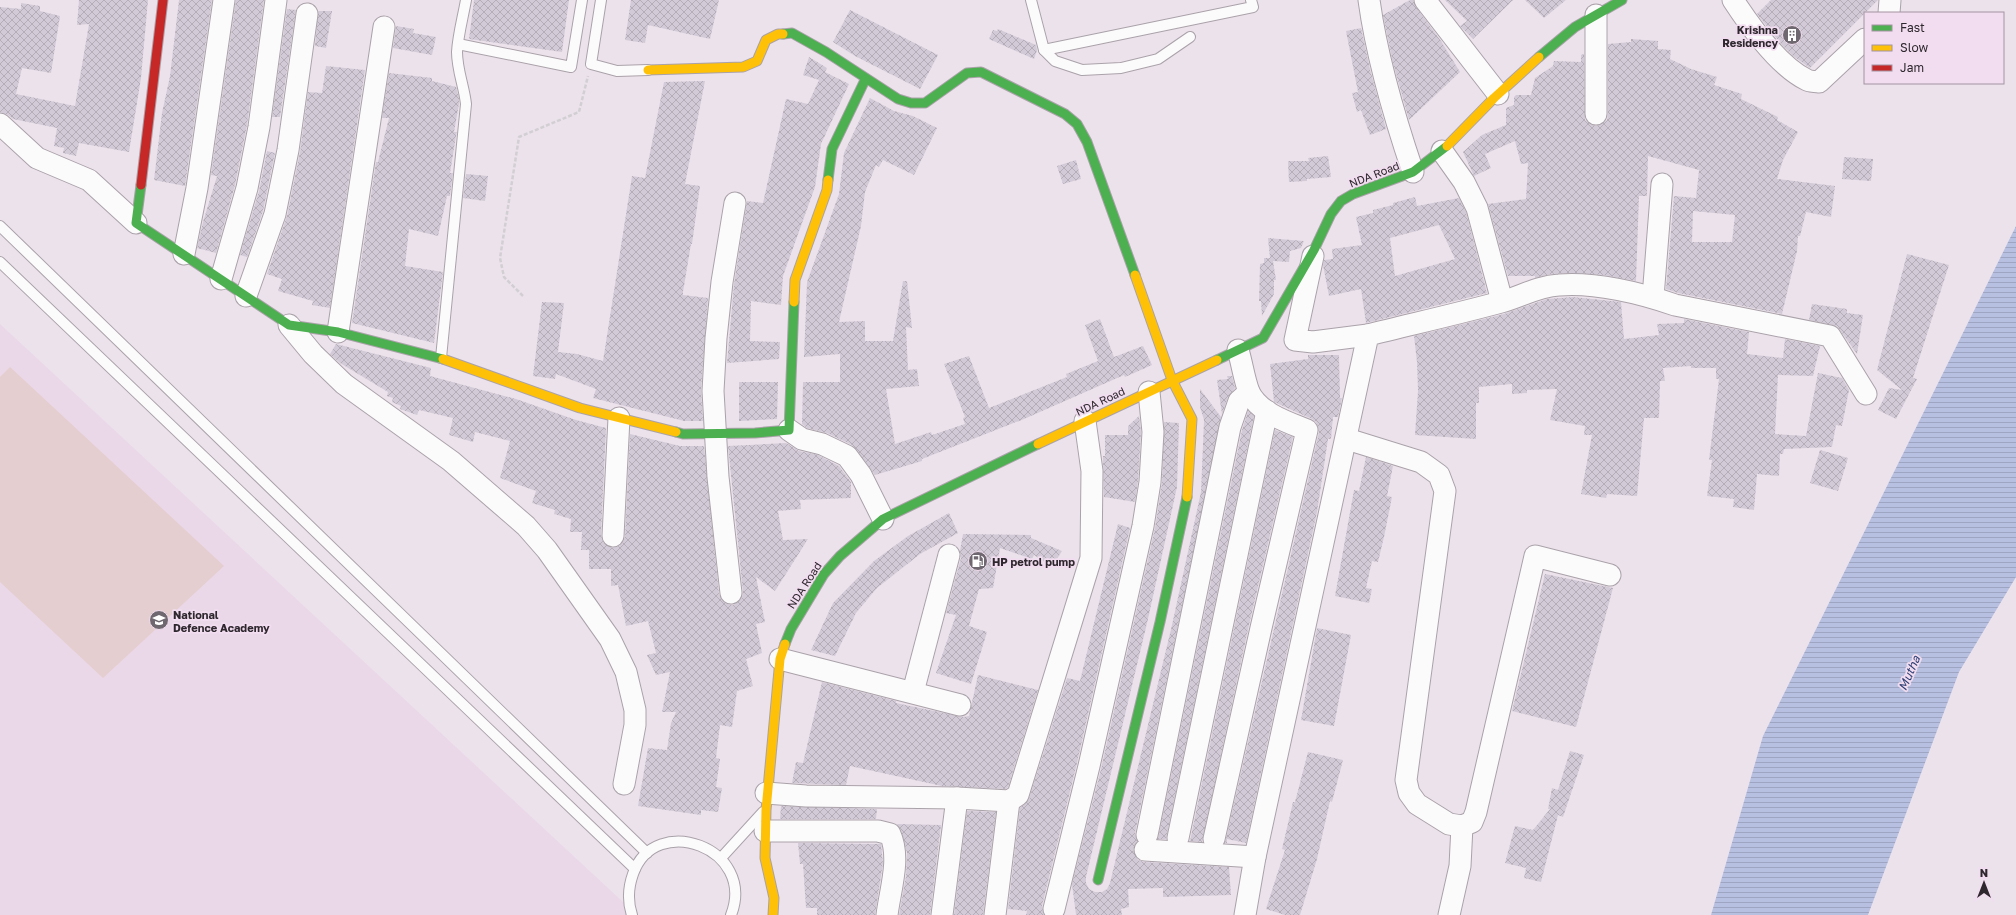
<svg xmlns="http://www.w3.org/2000/svg" width="2016" height="915" viewBox="0 0 2016 915" font-family="'Golos Text',sans-serif">
  <style>
    .built { fill: #ead8e9 }
    .pitch { fill: #e5cecf }
    .water { fill: url(#water-rules) }
    .building { fill: url(#building-cross-hatch); fill-rule: evenodd }
    .lines { fill: none; stroke-linecap: round; stroke-linejoin: round }
    .lane-casing { stroke: #aaa2a9; stroke-width: 12 }
    .street-casing { stroke: #aaa2a9; stroke-width: 23 }
    .fast-casing { stroke: #aaa2a9; stroke-width: 11 }
    .slow-casing { stroke: #aaa2a9; stroke-width: 11 }
    .jam-casing { stroke: #aaa2a9; stroke-width: 11 }
    .path { stroke: #d2cfd2; stroke-width: 2.5; stroke-dasharray: 4 2; stroke-linecap: butt }
    .lane { stroke: #fcfbfc; stroke-width: 10 }
    .street { stroke: #fcfbfc; stroke-width: 21 }
    .fast { stroke: #4caf50; stroke-width: 9 }
    .slow { stroke: #ffc107; stroke-width: 9 }
    .jam { stroke: #c62828; stroke-width: 9 }
    .labels { text-anchor: middle; dominant-baseline: central; stroke-width: 3.5; stroke-linejoin: round; paint-order: stroke }
    .poi-label { font-size: 11px; font-weight: bold; fill: #2e272e; stroke: #f1ddef; text-anchor: start }
    .street-label { font-size: 11px; fill: #2e272e; stroke: #f1ddef }
    .water-label { font-size: 12px; font-style: italic; fill: #2f4076; stroke: #f1ddef }
  </style>
  <defs>
    <pattern id="water-rules" width="6" height="5" patternUnits="userSpaceOnUse"><rect width="6" height="5" fill="#b8c0e2"/><path d="M0 2.5h6" fill="none" stroke="#9ea5c2"/></pattern>
    <pattern id="building-cross-hatch" width="8" height="8" patternUnits="userSpaceOnUse"><rect width="8" height="8" fill="#d2cbd7"/><path d="M0 0l8 8M0 8l8-8" fill="none" stroke="#b5aeb9"/></pattern>
  </defs>
  <rect width="100%" height="100%" fill="#ece2ec"/>
  <!-- built -->
  <path class="built" d="M0,324L637,915H0Z"/>
  <!-- pitch -->
  <path class="pitch" d="M10,367L224,566L103,678L0,582V377Z"/>
  <!-- water -->
  <path class="water" d="M2016,226V577L1959,672L1868,915H1711L1763,736Z"/>
  <!-- building -->
  <g class="building">
    <path d="M79,0H148L141,78L129,152L79,143L76,156L63,153L64,148L54,146L57,128L13,119L8,115L0,112V7L21,9V3L40,6V11L60,16L51,73L22,68L16,94L75,106L89,24L77,25Z"/>
    <path d="M179,0H212L185,186L154,180L162,113L170,76Z"/>
    <path d="M236,0H264L247,125L235,185L216,253L197,248L203,222L217,176L211,175Z"/>
    <path d="M474,0H569L562,52L469,39Z"/>
    <path d="M631,0H719L710,39L648,25L645,43L625,40Z"/>
    <path d="M1410,0H1413L1416,7L1441,41L1460,72L1409,120L1393,63L1383,15Z"/>
    <path d="M1445,0H1513L1473,39L1460,26L1467,21Z"/>
    <path d="M1525,0H1566L1544,18Z"/>
    <path d="M1771,0H1878L1810,68L1793,56L1781,44L1757,14Z"/>
    <path d="M287,9L296,10L280,117H272Z"/>
    <path d="M850,10L938,55L920,89L855,56L833,42Z"/>
    <path d="M318,11H332L326,48L315,46Z"/>
    <path d="M396,26L414,29L413,33L436,37L432,55L393,48Z"/>
    <path d="M1361,28L1370,69L1386,129L1370,135L1361,110L1357,112L1352,93L1358,92L1346,31Z"/>
    <path d="M998,29L1036,45L1037,50L1034,59L989,39L993,30L997,31Z"/>
    <path d="M1631,39L1658,41V49L1671,50L1670,59L1691,69L1717,77L1714,85L1742,94L1741,99L1778,117L1777,120L1798,132L1783,160L1777,179L1835,186L1831,217L1806,212L1800,236H1798L1797,251L1782,314L1678,293L1666,289L1674,196L1696,198L1699,170L1648,156L1647,196H1639L1636,281L1604,275L1573,273L1550,274L1535,278V276H1508L1488,204L1526,199L1528,163L1521,164L1515,141L1485,154L1491,168L1474,176L1463,152L1482,135L1506,125V108L1514,105V97L1516,95H1531L1535,78L1553,66L1554,61L1581,62V55L1584,54L1585,120L1590,124L1596,126L1602,124L1607,120L1608,114V44L1631,42ZM1693,211L1735,215L1732,242H1692Z"/>
    <path d="M809,57L827,68L825,72L849,84L821,144L815,187L783,276L781,305L751,301L750,341L780,342L779,359L727,363L734,284L747,201L763,203L786,99L808,104L819,80L803,75Z"/>
    <path d="M326,66L365,70L330,308L312,305L313,301L278,291L282,279L267,274L287,216L300,152L308,92L322,93Z"/>
    <path d="M389,73L432,78V81L456,87L459,98V104L454,132H457L456,136L450,173H453L450,196H447L438,236L409,229L405,266L443,272L434,343L352,323L376,162H378L389,118H382Z"/>
    <path d="M703,81H705L685,184L700,186L692,244H691L683,292V295L708,298L701,390L703,421H684L593,398L596,389L556,374L555,379L533,376L542,302L564,303L558,352L577,354L603,361L632,176L645,178L664,82Z"/>
    <path d="M870,98L894,111L913,116L937,128L914,175L883,160L879,167L876,165L865,192L861,226L839,322L865,321V341H893L903,281H907L912,328L906,327L908,370L917,369L919,386L886,389L895,444L931,432L932,435L965,424L963,418L965,417L944,364L969,356L989,408L1067,377L1066,374L1098,361L1085,325L1100,319L1114,357L1143,346L1152,365L1125,377L1124,375L1024,419L922,459V461L875,475L852,445L827,433L807,428L802,424L803,382H840V354L804,357L807,282L839,194L844,153Z"/>
    <path d="M267,151L275,153L263,211L247,257L240,255L259,191Z"/>
    <path d="M1328,156L1331,177L1307,179V181L1289,182L1288,161H1309L1308,158Z"/>
    <path d="M1844,157L1873,159L1871,181L1842,179Z"/>
    <path d="M1076,160L1081,179L1063,184L1057,166Z"/>
    <path d="M466,174L488,176L485,201L463,198Z"/>
    <path d="M1415,197L1417,206L1459,198L1466,212L1487,293L1366,323L1361,289L1329,296L1323,265L1324,260L1333,259L1332,249L1362,245L1356,217L1373,213V210L1393,205V203ZM1439,225L1455,259L1395,276L1390,238Z"/>
    <path d="M1268,238L1304,241L1301,248L1290,251L1289,262L1273,261L1276,280H1274V294L1262,316L1261,301H1259L1260,264L1264,263V258H1270Z"/>
    <path d="M1907,254L1949,265L1913,378L1917,379L1896,419L1878,410L1889,388L1902,390L1877,370Z"/>
    <path d="M1573,297L1621,302L1624,339L1659,335L1657,324L1684,323V319L1749,332L1747,354L1783,358L1785,339L1820,346L1813,376L1778,375L1775,434L1806,436L1818,373L1842,378L1849,390L1842,426L1836,425L1832,447L1784,449L1783,454H1780L1779,476L1757,474L1754,510L1733,507L1734,499L1707,496L1712,460H1709L1719,379H1716V368H1691V366L1663,368L1665,381H1660L1659,418H1644L1637,496L1607,494L1606,498L1581,494L1592,435H1584L1585,426L1550,420L1557,389L1527,390V393L1512,394V384L1479,387V403H1476V439L1415,435L1418,391L1417,362L1414,336L1504,314L1547,299Z"/>
    <path d="M1812,304L1847,309V313L1863,315L1857,354L1837,326L1809,320Z"/>
    <path d="M336,344L431,368L430,376L516,399L576,420L606,428L601,535L603,542L612,548L619,546L623,542L625,537L630,434L680,446H704L719,594L722,600L727,604L733,605L738,602L742,597L743,592L728,446L786,443L799,451L818,455L839,466L851,482V498L800,500L801,509L778,511L783,540L808,539L775,591L756,577L765,622L756,624L762,653L746,659L753,686L737,691L732,727L720,725L716,758L720,759L716,787L722,788L718,812L701,810V815L638,806L648,748L667,750L671,723L676,712H662L670,672L656,675L647,655L656,653L648,621L626,626L618,585L611,586V569H589V550H581L582,532H570L571,519L554,514L555,510L532,503L536,491L500,478L510,441L475,432L473,442L449,435L453,418L419,410L417,415L400,409L401,406L392,402L393,398L387,396L388,392L340,363L330,354Z"/>
    <path d="M1308,355H1339L1340,398H1342L1338,417H1333L1331,439H1328L1317,512L1246,843L1227,839V843H1225L1319,432L1316,422L1312,419L1274,402L1270,364L1308,359Z"/>
    <path d="M1227,376H1232L1235,388L1228,397L1222,414L1217,380L1228,379Z"/>
    <path d="M739,382H778L777,419L739,421Z"/>
    <path d="M1200,389L1221,417L1135,833L1137,841L1133,850L1138,860L1144,862L1229,867L1231,895L1163,897V888L1128,889L1129,907L1121,909L1122,915H1076L1072,884L1101,769L1155,528L1162,483L1164,422L1179,423L1177,487L1148,619L1086,877V883L1089,889L1095,892H1102L1107,889L1110,883L1172,625L1201,492L1204,420L1200,407Z"/>
    <path d="M1248,411L1254,416L1166,839H1158L1242,430Z"/>
    <path d="M1139,416L1141,432L1138,481L1135,502L1104,497L1103,460V456H1105V435H1128V426Z"/>
    <path d="M1275,430L1293,437L1249,625L1202,842L1190,841Z"/>
    <path d="M1820,450L1848,458L1838,491L1810,483Z"/>
    <path d="M1366,457L1393,466L1387,496L1392,497L1384,537L1378,562L1372,561L1366,588L1372,589L1369,603L1335,596L1354,490L1359,491Z"/>
    <path d="M949,513L958,533L920,554L877,588L856,613L835,656L811,650L833,603L874,561L908,536Z"/>
    <path d="M1118,524L1130,528L1077,763L1042,906L1044,915H1026L1027,911L1008,909L1020,808L1029,799L1067,678L1080,681Z"/>
    <path d="M963,534L1031,535V538L1062,551L1052,567L1034,555L1032,559L1000,548L993,588L979,589L969,626L987,632L971,684L936,673L956,615L946,613L961,558L960,551Z"/>
    <path d="M1545,574L1613,588L1576,727L1512,711Z"/>
    <path d="M1317,628L1351,635L1334,726L1301,720Z"/>
    <path d="M978,675L1038,690L1008,787L1006,789L942,786L850,766L846,785L792,783L796,762L803,763L822,682L896,701V703L963,717L969,716Z"/>
    <path d="M1570,751L1584,755L1563,817L1558,815L1541,882L1524,878L1526,868L1505,863L1515,826L1533,830L1550,809H1548L1552,788L1558,790Z"/>
    <path d="M1308,752L1343,760L1332,802L1330,801L1317,859L1300,915H1285L1266,909L1285,850L1282,849L1293,802H1295Z"/>
    <path d="M781,806L877,809L876,819H780Z"/>
    <path d="M967,811L996,812L983,915H954Z"/>
    <path d="M897,824L941,825L930,915H899L906,876L907,853L901,830Z"/>
    <path d="M798,843L881,844L883,863L875,915H817V908H806L803,864H800Z"/>
  </g>
  <g class="lines">
    <defs>
      <g id="lane">
        <path d="M601,0L591,64L617,71L648,70"/>
        <path d="M1031,0L1044,50L1253,7L1251,0"/>
        <path d="M458,44L571,67L582,0"/>
        <path d="M1044,50L1055,61L1082,70L1121,68L1158,59L1190,37"/>
        <path d="M0,226L647,853"/>
        <path d="M0,262L635,869"/>
        <path d="M441,358L466,104C464,86 457,70 457,52C458,35 463,17 466,0"/>
        <path d="M721,858L763,812"/>
        <path d="M632,915C627,900 628,888 633,874C655,811 757,848 731,915"/>
      </g>
      <g id="street">
        <path d="M1369,0C1377,59 1394,116 1413,172"/>
        <path d="M1425,0L1498,94"/>
        <path d="M1733,0C1750,26 1778,66 1807,80C1810,82 1815,81 1819,82L1865,39"/>
        <path d="M1889,13L1890,0"/>
        <path d="M1596,15V114"/>
        <path d="M0,124L37,158L89,180L136,223"/>
        <path d="M1442,151L1464,182L1477,208L1502,301"/>
        <path d="M184,254L197,188L224,0"/>
        <path d="M1313,256L1295,340L1313,342L1368,335"/>
        <path d="M221,279L247,188L259,127L276,0"/>
        <path d="M246,296L275,214L288,150L307,14"/>
        <path d="M1653,297L1662,184"/>
        <path d="M289,325L313,354L344,384L451,461L526,526L547,550L610,639L626,672L635,710V725L624,784"/>
        <path d="M338,332L384,27"/>
        <path d="M789,430L802,439L822,444L847,456L861,475L883,519"/>
        <path d="M1347,439L1421,462L1439,475L1445,491L1406,780L1409,793L1417,804L1449,824L1462,826L1472,822L1476,812L1535,556L1610,575"/>
        <path d="M613,536L619,418"/>
        <path d="M731,593L718,477L713,391L716,338L722,282L735,203"/>
        <path d="M780,659L960,705"/>
        <path d="M913,692L949,555"/>
        <path d="M766,793L806,796L957,798L1009,801L1018,795L1091,558L1092,471L1085,421"/>
        <path d="M765,831H878L890,834C901,858 890,890 887,915"/>
        <path d="M1147,835L1230,427L1239,401L1249,392"/>
        <path d="M1178,838L1267,411"/>
        <path d="M1214,839L1261,628L1307,430C1287,422 1259,413 1249,392C1244,379 1242,363 1238,350"/>
        <path d="M1145,850L1255,857"/>
        <path d="M1054,909L1089,766L1143,526L1150,482L1153,432L1149,392"/>
        <path d="M942,915L957,798"/>
        <path d="M995,915L1009,801"/>
        <path d="M1245,915L1255,857L1368,335C1412,324 1457,314 1501,302C1520,297 1538,286 1559,285C1595,282 1641,293 1675,305L1830,336L1866,394"/>
        <path d="M1449,915L1460,866L1462,826"/>
      </g>
      <g id="fast">
        <path d="M783,34L792,33L826,52L898,99L911,103H925L967,73L981,72L1065,114L1077,124L1087,142L1135,275"/>
        <path d="M1539,57L1575,27L1622,0"/>
        <path d="M828,180L832,149L865,80"/>
        <path d="M141,185L136,223L289,325L338,332L443,359"/>
        <path d="M1217,360L1263,338L1314,250L1331,214L1341,201L1353,194L1413,172L1447,146"/>
        <path d="M676,432L683,434L755,433L789,430L794,302"/>
        <path d="M785,644L791,629L824,574L840,556L883,519L1038,444"/>
        <path d="M1098,880L1160,622L1187,497"/>
      </g>
      <g id="slow">
        <path d="M648,70L743,67L757,61L766,40L778,34H783"/>
        <path d="M1447,146L1494,98L1539,57"/>
        <path d="M1135,275L1172,380L1192,419L1187,497"/>
        <path d="M794,302L795,280L827,190L828,180"/>
        <path d="M443,359L580,408L676,432"/>
        <path d="M1038,444L1217,360"/>
        <path d="M773,915L774,898L765,858L766,810L780,659L785,644"/>
      </g>
      <path id="jam" d="M141,185L163,0"/>
    </defs>
    <!-- lane casing -->
    <use href="#lane" class="lane-casing"/>
    <!-- street casing -->
    <use href="#street" class="street-casing"/>
    <!-- fast casing -->
    <use href="#fast" class="fast-casing"/>
    <!-- slow casing -->
    <use href="#slow" class="slow-casing"/>
    <!-- jam casing -->
    <use href="#jam" class="jam-casing"/>
    <!-- path -->
    <path class="path" d="M523,296L504,277L500,258L519,137L579,112L588,76"/>
    <!-- lane -->
    <use href="#lane" class="lane"/>
    <!-- street -->
    <use href="#street" class="street"/>
    <!-- fast -->
    <use href="#fast" class="fast"/>
    <!-- slow -->
    <use href="#slow" class="slow"/>
    <!-- jam -->
    <use href="#jam" class="jam"/>
  </g>
  <!-- icons -->
  <defs>
    <symbol id="building-disc" viewBox="-11 -11 22 22"><circle r="9.5" fill="#706870" stroke="#f1ddef"/><path d="M-4-6H4V6H1V3H-1V6H-4ZM-2.5-4.3h1.7v1.8h-1.7ZM.8-4.3h1.7v1.8H.8ZM-2.5-1h1.7V.8h-1.7ZM.8-1h1.7V.8H.8Z" fill="#fff"/></symbol>
    <symbol id="fuel-disc" viewBox="-11 -11 22 22"><circle r="9.5" fill="#706870" stroke="#f1ddef"/><path d="M-5.5-6h7V0h2V4h1.3V-2.5L3-4.5l.8-.8L6-3V5H2.5V1h-1V6h-7ZM-4.2-4.7v3.2H.2V-4.7Z" fill="#fff"/></symbol>
    <symbol id="university-disc" viewBox="-11 -11 22 22"><circle r="9.5" fill="#706870" stroke="#f1ddef"/><path d="M0-5L7-2L0 1L-7-2ZM-4 1L0 2.5L4 1V4Q0 6-4 4Z" fill="#fff"/></symbol>
  </defs>
  <g fill-rule="evenodd">
    <use href="#building-disc" x="1781" y="24" width="22" height="22"/>
    <use href="#fuel-disc" x="967" y="550" width="22" height="22"/>
    <use href="#university-disc" x="148" y="609" width="22" height="22"/>
  </g>
  <g class="labels">
    <!-- poi labels -->
    <g class="poi-label">
      <text x="1778" y="29" text-anchor="end">Krishna<tspan x="1778" dy="13">Residency</tspan></text>
      <text x="992" y="561">HP petrol pump</text>
      <text x="173" y="614">National<tspan x="173" dy="13">Defence Academy</tspan></text>
    </g>
    <!-- street labels -->
    <g class="street-label">
      <text transform="translate(1374 174) rotate(-21)">NDA Road</text>
      <text transform="translate(1100 401) rotate(-25)">NDA Road</text>
      <text transform="translate(804 585) rotate(-57)">NDA Road</text>
    </g>
    <!-- water labels -->
    <g class="water-label">
      <text transform="translate(1909 673) rotate(-66)">Mutha</text>
    </g>
  </g>
  <!-- legend -->
  <rect x="1864" y="12" width="140" height="72" fill="#f1ddef" stroke="#a394a2"/>
  <rect x="1872" y="25" width="20" height="6" fill="#4caf50" stroke="#a394a2"/>
  <text x="1900" y="32" font-size="12" fill="#2e272e">Fast</text>
  <rect x="1872" y="45" width="20" height="6" fill="#ffc107" stroke="#a394a2"/>
  <text x="1900" y="52" font-size="12" fill="#2e272e">Slow</text>
  <rect x="1872" y="65" width="20" height="6" fill="#c62828" stroke="#a394a2"/>
  <text x="1900" y="72" font-size="12" fill="#2e272e">Jam</text>
  <!-- north arrow -->
  <g transform="translate(1984 883)" stroke="#f1ddef" stroke-width="3" paint-order="stroke">
  <path d="M0-3L7 15L0 10L-7 15Z" fill="#2e272e"/>
  <text y="-6" font-size="11" font-weight="bold" text-anchor="middle" fill="#2e272e">N</text>
  </g>
</svg>
